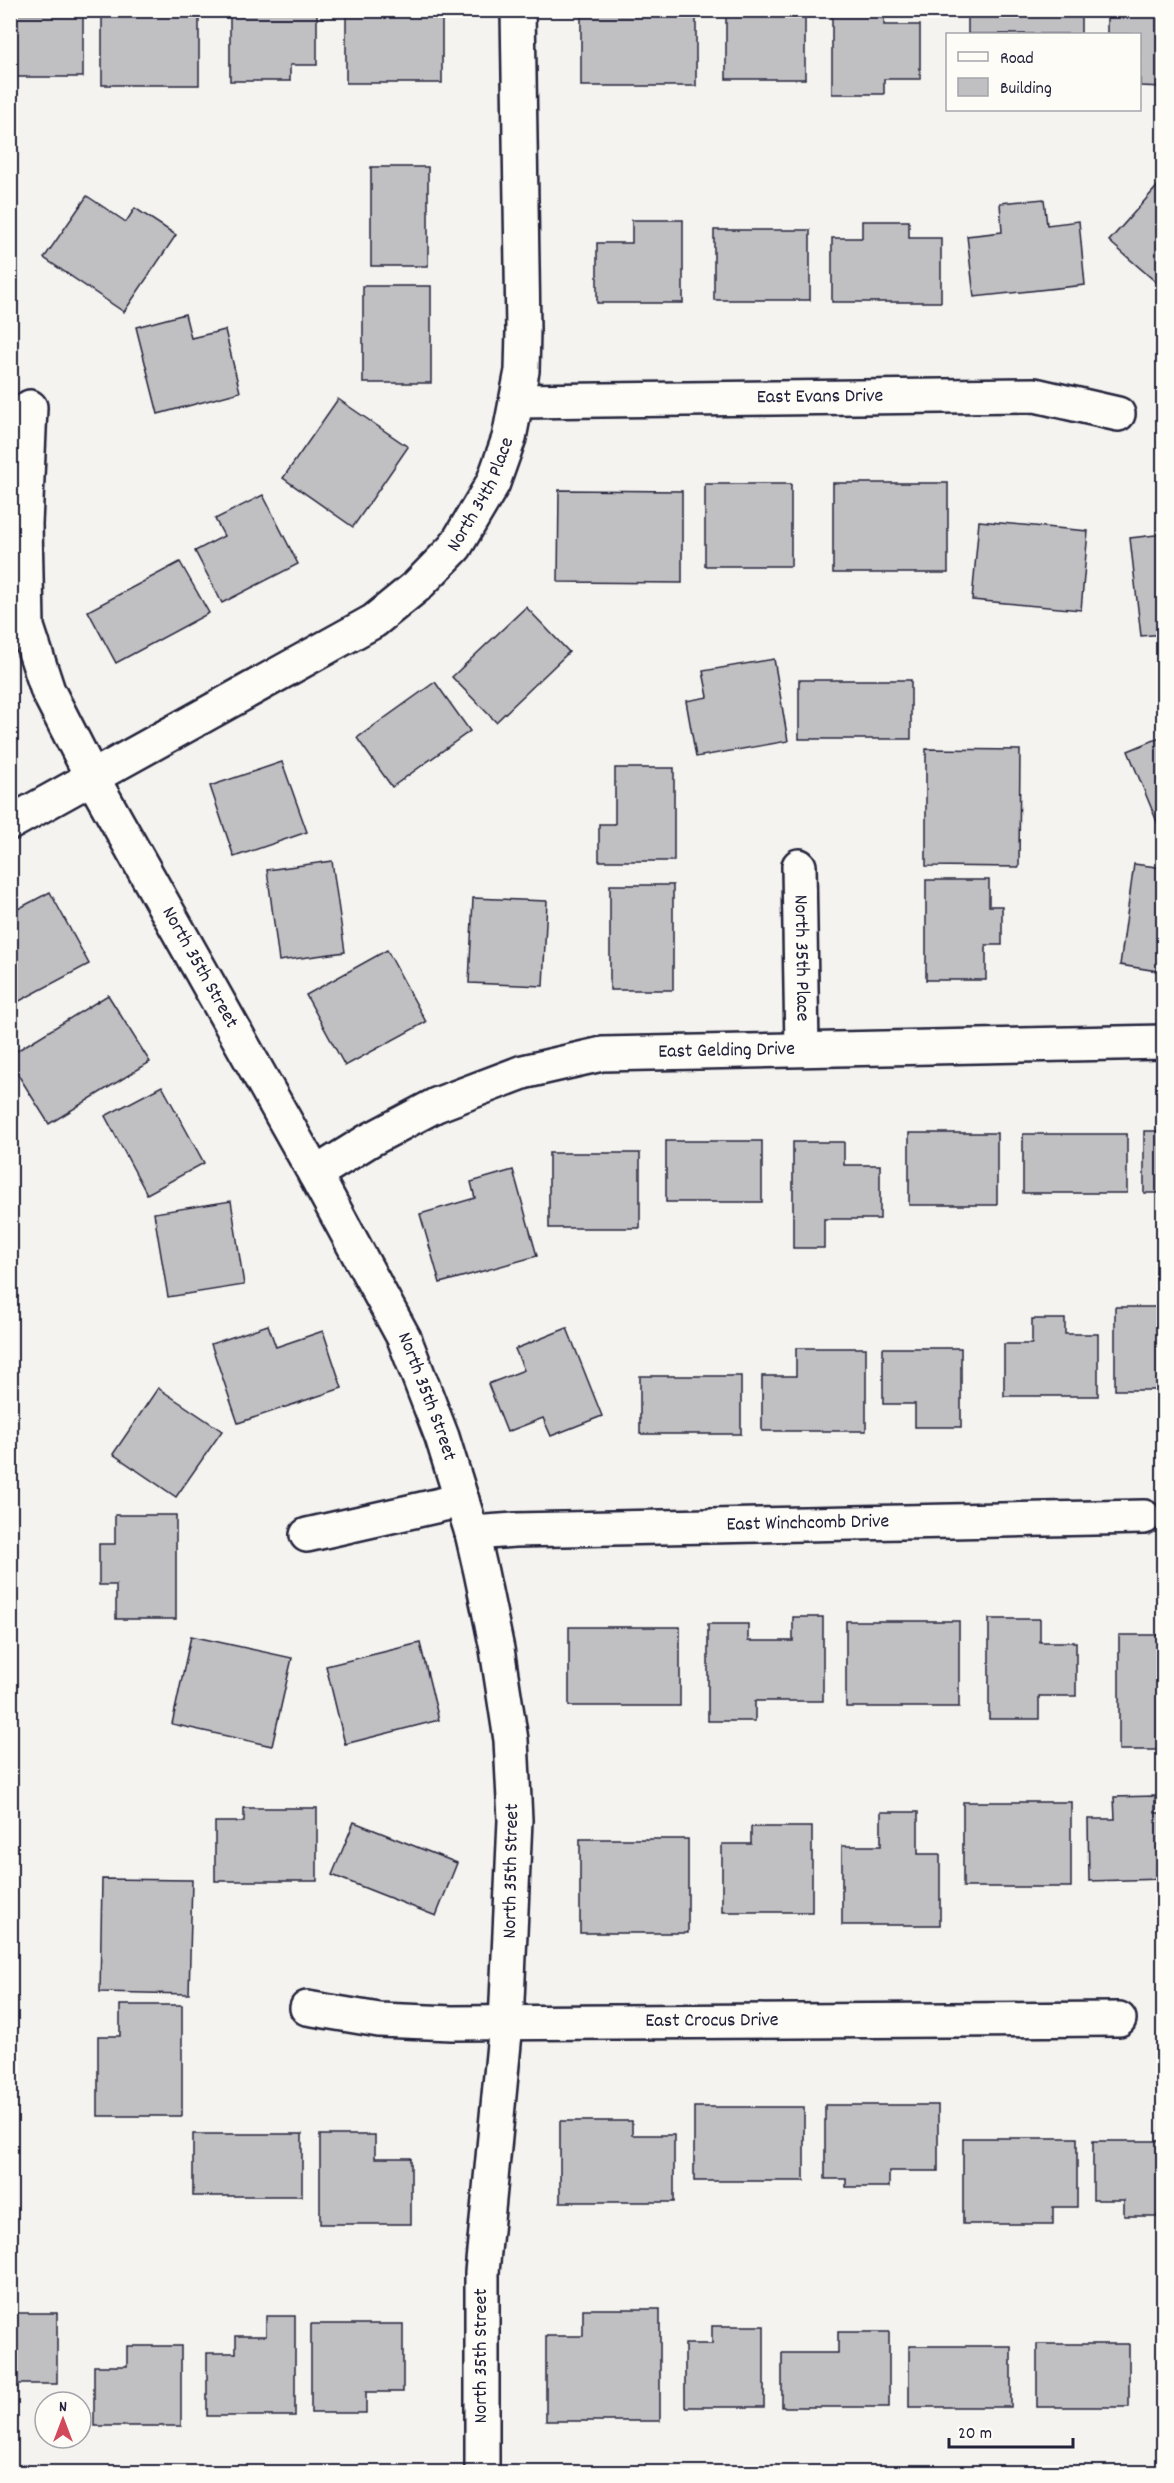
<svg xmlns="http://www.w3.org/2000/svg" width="1174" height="2483" viewBox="0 0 1174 2483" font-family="Dekko,sans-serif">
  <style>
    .building { fill: #c0bfc2; stroke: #22223b; stroke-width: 1.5 }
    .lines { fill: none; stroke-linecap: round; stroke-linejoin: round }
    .minor-casing { stroke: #22223b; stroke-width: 38 }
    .minor { stroke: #fdfcf7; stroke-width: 33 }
    .labels { text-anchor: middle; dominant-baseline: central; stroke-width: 4.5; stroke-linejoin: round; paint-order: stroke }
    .street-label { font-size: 20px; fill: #22223b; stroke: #fdfcf7 }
  </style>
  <rect width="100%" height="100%" fill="#f4f3ef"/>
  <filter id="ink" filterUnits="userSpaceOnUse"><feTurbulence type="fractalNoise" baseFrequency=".0167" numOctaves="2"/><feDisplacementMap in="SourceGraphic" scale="12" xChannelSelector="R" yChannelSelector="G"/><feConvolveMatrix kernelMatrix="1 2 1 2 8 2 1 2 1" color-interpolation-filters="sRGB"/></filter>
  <g filter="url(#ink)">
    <!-- building -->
    <g class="building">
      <rect x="102" y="10" width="97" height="75"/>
      <path d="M230,10H317V65H290V81H230Z"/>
      <rect x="346" y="10" width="96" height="73"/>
      <rect x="581" y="10" width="115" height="76"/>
      <rect x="726" y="10" width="79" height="69"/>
      <path d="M832,10H884V25H920V79H884V94H832Z"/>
      <rect x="968" y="10" width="113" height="24"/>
      <path d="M1107,10H1164V87L1140,86V34H1107Z"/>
      <rect x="10" y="14" width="73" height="63"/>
      <rect x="371" y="167" width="57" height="99"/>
      <path d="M1162,181L1164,182V289L1109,241Z"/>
      <path d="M87,196L126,222L135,208L176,235L124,312L44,258Z"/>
      <path d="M1044,199L1047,225L1079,221L1085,285L974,297L967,236L1002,232L1000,203Z"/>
      <rect x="10" y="205" width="5" height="82"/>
      <path d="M632,220H683V303H597V243H632Z"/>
      <path d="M862,221H909V238H941V302H832V238H862Z"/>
      <rect x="714" y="230" width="96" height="70"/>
      <rect x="363" y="286" width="68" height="97"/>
      <path d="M185,314L191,338L225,330L240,392L158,414L136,327Z"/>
      <path d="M338,399L408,447L353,527L283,478Z"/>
      <rect x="833" y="483" width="115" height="90"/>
      <rect x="705" y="484" width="86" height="82"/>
      <path d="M559,490L682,491V583L558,582Z"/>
      <path d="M263,495L298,564L222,603L195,551L224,536L215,519Z"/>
      <path d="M979,521L1088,531L1081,610L972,600Z"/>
      <path d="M1164,534V634L1141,636L1130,538Z"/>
      <path d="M180,562L209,613L116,663L88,611Z"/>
      <path d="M526,607L569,652L496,722L452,677Z"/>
      <path d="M774,659L788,741L696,757L686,701L708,697L703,671Z"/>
      <rect x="799" y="680" width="112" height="59"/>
      <path d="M435,682L470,731L392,787L357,738Z"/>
      <path d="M1164,736V833L1162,834L1128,751Z"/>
      <path d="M926,749L1020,750L1019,867L926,866Z"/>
      <path d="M282,762L307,832L234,857L210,786Z"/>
      <path d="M615,768H674V861H599V824H615Z"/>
      <path d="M332,861L345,952L279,961L267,870Z"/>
      <path d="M1134,864L1164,868V972L1120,965Z"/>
      <path d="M926,880H989V906H1002V945H986V980H926Z"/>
      <rect x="610" y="885" width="63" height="105"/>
      <path d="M50,892L89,964L12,1005L10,1001V913Z"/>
      <path d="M473,898L547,901L543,986L469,983Z"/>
      <path d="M387,950L426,1022L345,1066L306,995Z"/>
      <path d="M108,995L150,1062L49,1124L10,1062V1055Z"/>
      <path d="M162,1086L204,1163L147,1194L105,1116Z"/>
      <rect x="1144" y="1131" width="20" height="62"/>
      <rect x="909" y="1133" width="88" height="72"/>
      <rect x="1023" y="1134" width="104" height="59"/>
      <rect x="666" y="1141" width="96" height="61"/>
      <path d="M793,1142H844V1165H880V1219H824V1248H793Z"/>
      <rect x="549" y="1153" width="91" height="75"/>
      <path d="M513,1170L537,1256L440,1283L420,1214L475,1198L471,1182Z"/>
      <path d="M231,1201L244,1285L168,1297L154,1213Z"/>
      <rect x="1115" y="1307" width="49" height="83"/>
      <path d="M1032,1319H1065V1334H1098V1396H1004V1344H1032Z"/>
      <path d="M268,1325L276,1347L323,1331L342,1388L238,1423L211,1344Z"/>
      <path d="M567,1328L602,1416L551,1436L543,1418L507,1432L488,1384L524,1370L515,1349Z"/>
      <path d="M796,1348H866V1431H762V1376H796Z"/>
      <path d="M883,1348H961V1427H915V1404H883Z"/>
      <rect x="640" y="1376" width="101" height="58"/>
      <path d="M158,1388L222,1431L176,1497L113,1454Z"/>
      <path d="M115,1515H176V1619H116V1585H99V1544H115Z"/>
      <path d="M793,1617H823V1701H755V1721H708V1624H748V1641H793Z"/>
      <path d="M989,1619H1040V1642H1076V1696H1039V1719H989Z"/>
      <rect x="846" y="1621" width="113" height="86"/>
      <rect x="569" y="1627" width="111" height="79"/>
      <rect x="1119" y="1635" width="45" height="115"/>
      <path d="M191,1636L292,1658L272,1746L172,1724Z"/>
      <path d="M420,1643L439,1720L345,1744L326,1666Z"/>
      <path d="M1155,1796V1813H1164V1879L1089,1881L1088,1819H1115L1114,1797Z"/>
      <rect x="963" y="1802" width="108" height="85"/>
      <path d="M244,1808H317V1881H215V1822H244Z"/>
      <path d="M881,1812H918V1854H940V1925H842V1846H881Z"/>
      <path d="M354,1822L457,1863L436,1916L332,1875Z"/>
      <path d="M751,1827H812V1912H722V1844H751Z"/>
      <rect x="580" y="1839" width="108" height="94"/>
      <path d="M102,1879L192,1880L189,1994L100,1992Z"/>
      <path d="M120,2005H182V2116H98V2036H120Z"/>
      <path d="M825,2105H938V2171H889V2187H846V2179H825Z"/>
      <rect x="694" y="2107" width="110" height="74"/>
      <path d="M560,2121H632V2135H674V2202H560Z"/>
      <rect x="193" y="2134" width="109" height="62"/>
      <path d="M320,2135H375V2158H411V2224H320Z"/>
      <path d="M963,2138H1077V2207H1053V2224H963Z"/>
      <path d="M1093,2141H1164V2216H1124V2200H1093Z"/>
      <path d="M583,2309H660V2421H546V2336H583Z"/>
      <rect x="10" y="2313" width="47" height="71"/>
      <path d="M266,2316H295V2416H207V2353H236V2336H266Z"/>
      <path d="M311,2324H403V2392H366V2413H311Z"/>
      <path d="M712,2326H764V2407H685V2344H712Z"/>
      <path d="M838,2332H889V2407H782V2353H838Z"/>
      <rect x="1037" y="2344" width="92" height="63"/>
      <path d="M127,2346H181V2426H94V2366H127Z"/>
      <rect x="909" y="2346" width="102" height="61"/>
    </g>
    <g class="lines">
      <defs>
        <g id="minor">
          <path id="s1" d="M518,401L1035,395L1118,414"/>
          <path id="s2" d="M30,407L25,524L27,627L48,691L93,779L315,1174L404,1338L442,1437L472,1533L481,1572L497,1649L511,1740L515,1820L506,2023L482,2272V2472"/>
          <path id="s3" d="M10,823L374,621L417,586L455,547L493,483L509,438L522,371L523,330L518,10"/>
          <path id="s4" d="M799,866L802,1049"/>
          <path id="s5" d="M315,1174L368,1141L436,1105L523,1072L602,1054L1164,1042"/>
          <path id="s6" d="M472,1533L515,1530L1144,1517"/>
          <path d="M307,1535L462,1500"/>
          <path id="s7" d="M307,2008L379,2020L452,2023L1119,2019"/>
        </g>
      </defs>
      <!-- minor casing -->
      <use href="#minor" class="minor-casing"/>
      <!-- minor -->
      <use href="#minor" class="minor"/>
    </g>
  </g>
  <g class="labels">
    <!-- street labels -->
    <g class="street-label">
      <text stroke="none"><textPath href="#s1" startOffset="302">East Evans Drive</textPath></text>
      <text stroke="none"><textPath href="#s3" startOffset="585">North 34th Place</textPath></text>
      <text stroke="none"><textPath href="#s4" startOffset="92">North 35th Place</textPath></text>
      <text stroke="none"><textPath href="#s2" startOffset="603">North 35th Street</textPath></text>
      <text stroke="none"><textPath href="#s5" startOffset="438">East Gelding Drive</textPath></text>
      <text stroke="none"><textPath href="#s2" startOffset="1089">North 35th Street</textPath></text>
      <text stroke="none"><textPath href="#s6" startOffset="336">East Winchcomb Drive</textPath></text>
      <text transform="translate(512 1871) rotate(-89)">North 35th Street</text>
      <text stroke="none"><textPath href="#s7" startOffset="406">East Crocus Drive</textPath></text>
      <text transform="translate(482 2356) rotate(-90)">North 35th Street</text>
    </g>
  </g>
  <!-- margin -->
  <rect width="1174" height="2483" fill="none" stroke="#fdfcf7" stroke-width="36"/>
  <rect x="18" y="18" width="1138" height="2447" fill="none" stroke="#22223b" stroke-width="2" filter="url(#ink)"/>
  <!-- legend -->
  <rect x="946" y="33" width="195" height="78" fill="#fdfcf7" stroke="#a5a5ac" stroke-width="1.5"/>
  <rect x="958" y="52" width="30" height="9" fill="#fdfcf7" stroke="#a5a5ac" stroke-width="1.5"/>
  <text x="1000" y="63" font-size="18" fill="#22223b">Road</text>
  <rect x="958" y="78" width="30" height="18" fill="#c0bfc2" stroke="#a5a5ac" stroke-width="1.5"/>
  <text x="1000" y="93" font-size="18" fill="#22223b">Building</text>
  <!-- north arrow -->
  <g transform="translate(63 2420)"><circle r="28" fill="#fdfcf7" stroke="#a5a5ac" stroke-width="1.5"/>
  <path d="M0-4.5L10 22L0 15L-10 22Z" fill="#d1495b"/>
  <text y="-9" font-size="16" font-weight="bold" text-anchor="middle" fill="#22223b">N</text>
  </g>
  <!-- scale -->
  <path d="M949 2438v9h124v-9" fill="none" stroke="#22223b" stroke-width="3"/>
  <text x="958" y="2438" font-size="18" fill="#22223b" stroke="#fdfcf7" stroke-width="4.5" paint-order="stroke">20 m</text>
</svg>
